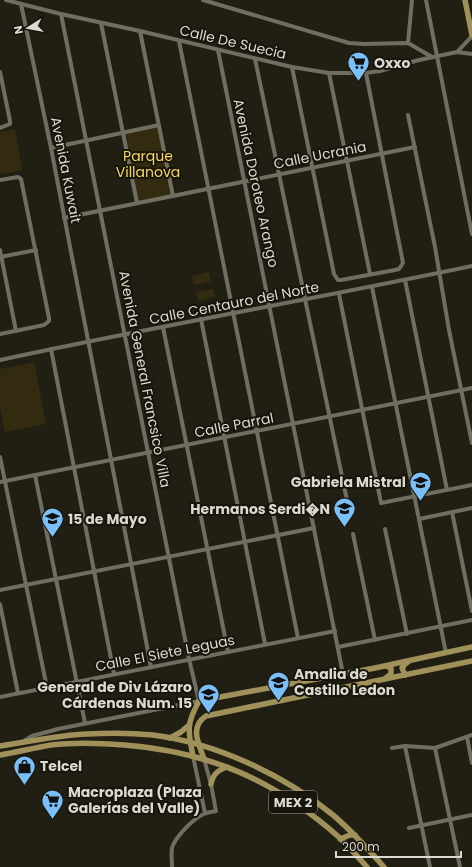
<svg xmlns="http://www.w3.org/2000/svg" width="472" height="867" viewBox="0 0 472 867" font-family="Poppins,sans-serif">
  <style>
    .green { fill: #322b0f }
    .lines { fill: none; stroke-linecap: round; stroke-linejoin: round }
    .minor { stroke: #706d61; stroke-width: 4 }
    .major { stroke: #9f9159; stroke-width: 5.5 }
    .labels { text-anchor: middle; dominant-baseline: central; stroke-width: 4; stroke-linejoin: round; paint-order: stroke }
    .shield { fill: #18150b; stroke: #a09e96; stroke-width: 1 }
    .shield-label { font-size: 13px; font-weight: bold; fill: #dbd9d2 }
    .street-label { font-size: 14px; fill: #dbd9d2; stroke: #18150b }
    .poi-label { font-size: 14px; font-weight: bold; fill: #dbd9d2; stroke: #18150b; text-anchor: start }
    .park-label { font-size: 14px; fill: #f6d762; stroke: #18150b }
  </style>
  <rect width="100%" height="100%" fill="#211e14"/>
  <!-- green -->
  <g class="green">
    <path d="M159,126L173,196L137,203L124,133Z"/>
    <path d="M15,129L22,170L0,174V132Z"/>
    <path d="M209,272L211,281L194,285L192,276Z"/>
    <path d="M213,289L215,297L198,301L196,292Z"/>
    <path d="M34,362L46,424L5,432L0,407V369Z"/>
  </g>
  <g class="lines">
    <!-- minor -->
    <g class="minor">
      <path d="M6,0L61,14L140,31L292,67L329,73H366L380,71L419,60L457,52L472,54"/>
      <path d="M203,0L349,43L364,44L408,43L432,57"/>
      <path d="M426,0L472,234"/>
      <path d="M21,4L51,148L151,667"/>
      <path d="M101,23L137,203"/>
      <path d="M140,31L173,196"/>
      <path d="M179,41L298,638"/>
      <path d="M408,43L412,0"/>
      <path d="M218,50L343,674"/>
      <path d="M457,52L472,36"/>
      <path d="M255,59L348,505"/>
      <path d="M292,67L334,274L338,280H341L395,270L399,269L403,263L366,73"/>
      <path d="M0,72L10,121V124L0,128"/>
      <path d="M329,73L370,274"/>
      <path d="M408,115L435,247L449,330L472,443"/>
      <path d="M51,148L159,125"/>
      <path d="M0,180L18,177L21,179L49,318V321L44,325L0,334"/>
      <path d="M64,218L415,147"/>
      <path d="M0,250L16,331"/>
      <path d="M0,257L36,250"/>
      <path d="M405,280L447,490"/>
      <path d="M372,287L446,653"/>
      <path d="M339,294L381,503L472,485"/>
      <path d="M201,319L265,644"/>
      <path d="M163,327L228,652"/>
      <path d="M51,349L114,674"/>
      <path d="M0,360C157,326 315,299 472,266"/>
      <path d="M0,457L47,688"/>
      <path d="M35,475L85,723"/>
      <path d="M0,482L472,388"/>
      <path d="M452,512L472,611"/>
      <path d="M419,519L472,508"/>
      <path d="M385,529L407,634"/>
      <path d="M353,534L375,640"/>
      <path d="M0,590L314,528"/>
      <path d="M0,604L18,693"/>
      <path d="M338,647L472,620"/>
      <path d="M0,697L335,631"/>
      <path d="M467,737L472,763"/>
      <path d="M24,741L32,736L58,729L199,701L189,659L61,14"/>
      <path d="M405,746L430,867"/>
      <path d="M392,748L405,746L435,748L472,735"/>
      <path d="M435,748L460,867"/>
      <path d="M193,756L205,813"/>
      <path d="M409,828L472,815"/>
      <path d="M172,867C172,861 171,854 172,848C175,837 194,818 204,814C208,812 212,812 216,811L211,784L204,759"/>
    </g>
    <!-- major -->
    <g class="major">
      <path d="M465,0L472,35"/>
      <path d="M386,666L391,668V674L386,678"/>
      <path d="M405,675L402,668L405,664L408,662"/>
      <path d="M170,738L181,732L189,725"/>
      <path d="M0,746C29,742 57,735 87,734C109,733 131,733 153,735C216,743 284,775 333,815C352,831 368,849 384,867"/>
      <path d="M0,755C17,752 34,748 51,745C75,742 100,743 124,745C211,752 274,780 340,838C349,847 358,857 367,867"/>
      <path d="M193,756C188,731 186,724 199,701L375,668L472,647"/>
      <path d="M204,759C199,744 189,727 206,716L472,661"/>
      <path d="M211,784C213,774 218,770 227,767"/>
      <path d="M340,839L350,835H355"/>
    </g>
  </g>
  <!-- icons -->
  <defs>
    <symbol id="supermarket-pin" viewBox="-11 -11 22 30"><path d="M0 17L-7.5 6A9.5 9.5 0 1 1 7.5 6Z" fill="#7abff8" stroke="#18150b"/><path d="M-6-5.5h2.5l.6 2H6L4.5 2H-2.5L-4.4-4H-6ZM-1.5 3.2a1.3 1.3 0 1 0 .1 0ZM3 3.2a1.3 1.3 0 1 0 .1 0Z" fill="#111"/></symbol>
    <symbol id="school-pin" viewBox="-11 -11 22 30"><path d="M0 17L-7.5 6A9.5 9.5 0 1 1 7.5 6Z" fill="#7abff8" stroke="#18150b"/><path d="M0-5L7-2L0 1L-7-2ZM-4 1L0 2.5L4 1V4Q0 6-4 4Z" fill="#111"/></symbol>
    <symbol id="shop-pin" viewBox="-11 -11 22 30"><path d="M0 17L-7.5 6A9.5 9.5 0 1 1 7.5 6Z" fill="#7abff8" stroke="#18150b"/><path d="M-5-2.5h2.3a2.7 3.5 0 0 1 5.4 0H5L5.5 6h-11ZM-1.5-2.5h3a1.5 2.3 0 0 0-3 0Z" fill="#111"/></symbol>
  </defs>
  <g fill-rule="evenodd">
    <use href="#supermarket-pin" x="346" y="50" width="25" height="34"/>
    <use href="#school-pin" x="408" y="470" width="25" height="34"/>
    <use href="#school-pin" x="332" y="496" width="25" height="34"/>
    <use href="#school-pin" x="40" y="506" width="25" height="34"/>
    <use href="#school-pin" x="266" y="670" width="25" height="34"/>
    <use href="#school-pin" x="196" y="682" width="25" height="34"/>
    <use href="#shop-pin" x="12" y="754" width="25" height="34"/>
    <use href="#supermarket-pin" x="40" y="788" width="25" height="34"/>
  </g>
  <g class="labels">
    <!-- shield labels -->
    <rect class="shield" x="269" y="791" width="48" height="22" rx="3"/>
    <g class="shield-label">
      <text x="293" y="802">MEX 2</text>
    </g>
    <!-- street labels -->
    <g class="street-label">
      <text transform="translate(233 42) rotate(13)">Calle De Suecia</text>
      <text transform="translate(320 155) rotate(-11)">Calle Ucrania</text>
      <text transform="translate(66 170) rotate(79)">Avenida Kuwait</text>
      <text transform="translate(256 183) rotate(78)">Avenida Doroteo Arango</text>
      <text transform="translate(234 303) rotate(-11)">Calle Centauro del Norte</text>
      <text transform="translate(145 379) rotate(79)">Avenida General Francsico Villa</text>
      <text transform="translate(234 425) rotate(-11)">Calle Parral</text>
      <text transform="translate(165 653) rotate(-11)">Calle El Siete Leguas</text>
    </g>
    <!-- poi labels -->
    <g class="poi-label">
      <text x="374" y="63">Oxxo</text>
      <text x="406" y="482" text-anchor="end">Gabriela Mistral</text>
      <text x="330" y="509" text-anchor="end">Hermanos Serdi�N</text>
      <text x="68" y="519">15 de Mayo</text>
      <text x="294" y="674">Amalia de<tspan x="294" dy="16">Castillo Ledon</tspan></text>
      <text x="192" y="687" text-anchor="end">General de Div Lázaro<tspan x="192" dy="16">Cárdenas Num. 15</tspan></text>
      <text x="40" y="766">Telcel</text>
      <text x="68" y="792">Macroplaza (Plaza<tspan x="68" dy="16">Galerías del Valle)</tspan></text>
    </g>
    <!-- park labels -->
    <g class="park-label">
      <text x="148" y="156">Parque<tspan x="148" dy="16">Villanova</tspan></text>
    </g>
  </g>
  <!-- north arrow -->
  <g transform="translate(28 28) rotate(259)" stroke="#18150b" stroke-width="3" paint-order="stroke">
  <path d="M0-3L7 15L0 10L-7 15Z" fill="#dbd9d2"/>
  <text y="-6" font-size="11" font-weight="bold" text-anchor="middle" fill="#dbd9d2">N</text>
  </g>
  <!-- scale -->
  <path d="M336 851v6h125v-6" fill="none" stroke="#dbd9d2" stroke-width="2"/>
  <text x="342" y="851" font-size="12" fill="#dbd9d2" stroke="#18150b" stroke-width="3" paint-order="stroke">200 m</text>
</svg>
